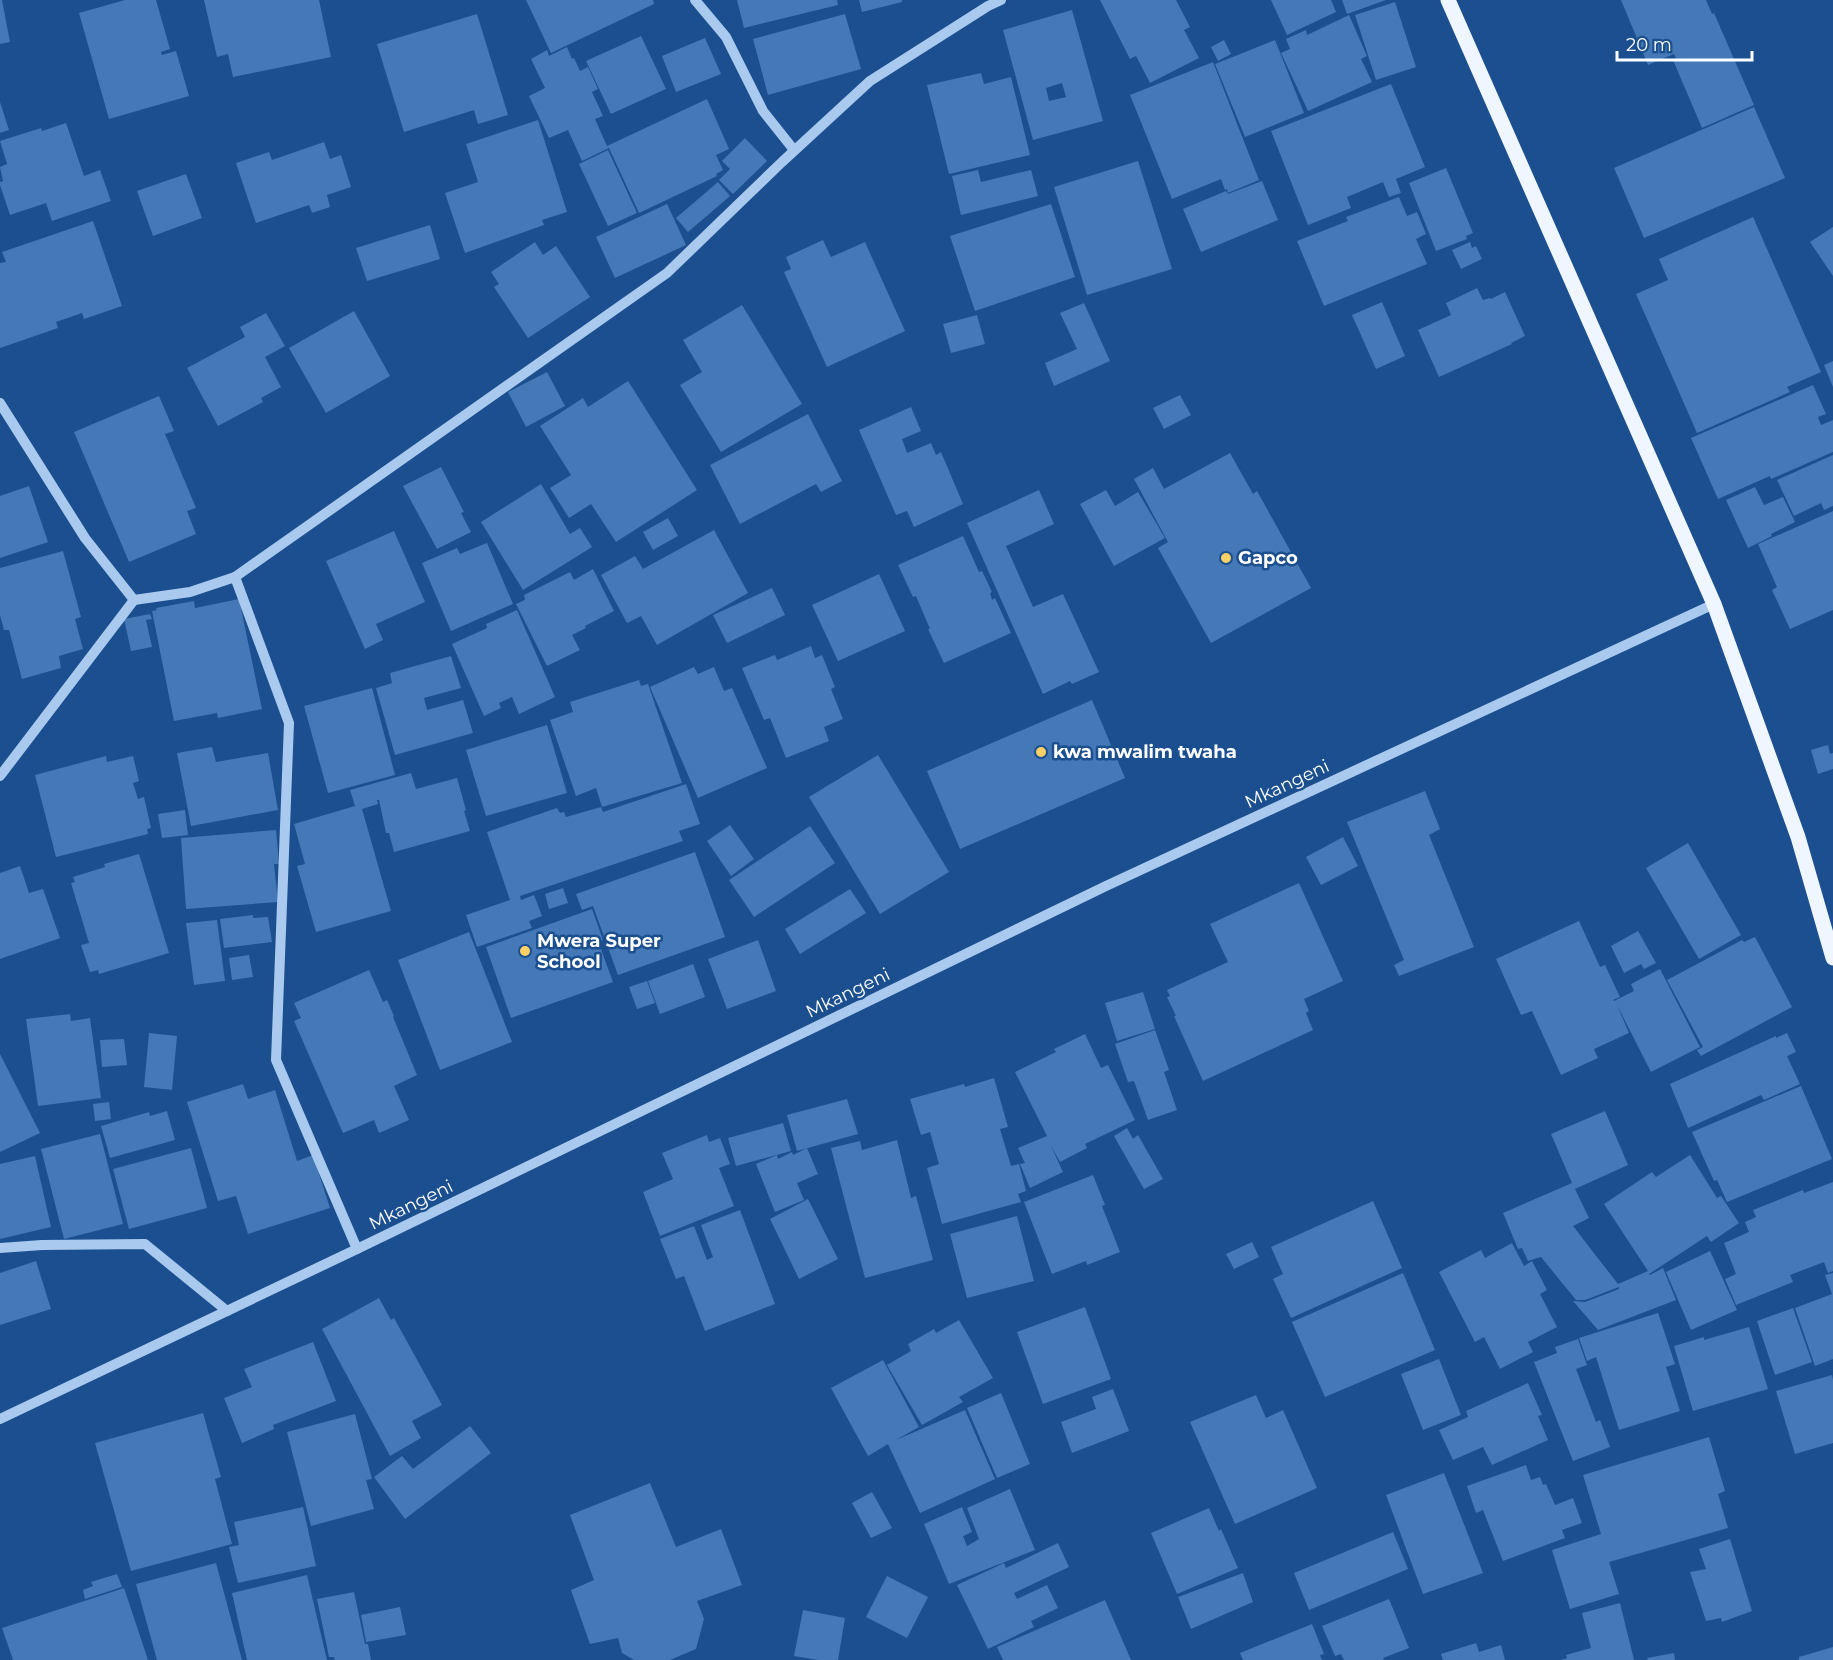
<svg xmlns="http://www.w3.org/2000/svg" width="1833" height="1660" viewBox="0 0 1833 1660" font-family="Montserrat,sans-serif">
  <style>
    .building { fill: #4478b7; fill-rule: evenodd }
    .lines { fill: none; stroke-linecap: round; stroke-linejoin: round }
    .minor { stroke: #a9c9ee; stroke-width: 10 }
    .major { stroke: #f0f6ff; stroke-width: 15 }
    .poi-dot { fill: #ffd166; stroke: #1b4f8f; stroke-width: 2 }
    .labels { text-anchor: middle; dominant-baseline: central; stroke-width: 5; stroke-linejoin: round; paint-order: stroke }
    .poi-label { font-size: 18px; font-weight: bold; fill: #fff; stroke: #1b4f8f; text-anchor: start }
    .street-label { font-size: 18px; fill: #fff; stroke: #1b4f8f }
  </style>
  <rect width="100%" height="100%" fill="#1b4f8f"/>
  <!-- building -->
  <g class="building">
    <path d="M0,0H2L10,42L0,44Z"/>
    <path d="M125,0H156L170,49L161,52L162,55L176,51L189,96L109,119L79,13Z"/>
    <path d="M204,0H319L331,57L233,77L228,54L217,57Z"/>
    <path d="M526,0H653L654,4L551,53Z"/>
    <path d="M737,0H837L838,5L744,28Z"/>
    <path d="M859,0H902V2L862,12Z"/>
    <path d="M1100,0H1176L1190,27L1184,30L1199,58L1150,83L1136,56L1130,59Z"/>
    <path d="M1271,0H1331L1336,12L1287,35Z"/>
    <path d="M1342,0H1386L1347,14Z"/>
    <path d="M1621,0H1706L1712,14L1714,13L1754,105L1702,128L1673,60L1676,58L1674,54L1648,65Z"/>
    <path d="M1395,2L1416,67L1376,80L1355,15Z"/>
    <path d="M1072,10L1103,121L1033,140L1003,30ZM1062,83L1066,97L1049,101L1046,88Z"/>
    <path d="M477,14L508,115L478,124L474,110L404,132L377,44Z"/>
    <path d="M845,14L861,69L768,95L753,39Z"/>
    <path d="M1349,15L1367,56L1361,59L1372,82L1308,111L1281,53L1290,49L1286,39L1306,30L1307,35Z"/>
    <path d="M641,36L666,89L611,114L586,61Z"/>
    <path d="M705,38L721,74L676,92L662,56Z"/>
    <path d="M1224,40L1231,54L1218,61L1211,47Z"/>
    <path d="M1275,40L1304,113L1245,137L1215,64Z"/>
    <path d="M567,47L572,59L574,58L580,71L588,67L598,89L592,92L603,116L595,119L607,146L707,99L729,149L716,155L723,170L716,174L717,176L639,213L609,148L582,161L568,130L549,138L529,96L545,88L531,59L547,50L549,56Z"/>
    <path d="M1213,62L1259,180L1228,193L1227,189L1225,190L1221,179L1172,199L1130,95Z"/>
    <path d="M981,73L984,84L1011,77L1030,155L949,174L927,85Z"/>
    <path d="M1391,84L1425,167L1396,179L1401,193L1389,197L1383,182L1347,197L1351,208L1308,225L1271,131Z"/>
    <path d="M0,102L9,130L0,133Z"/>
    <path d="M1754,107L1785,178L1644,238L1614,168Z"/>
    <path d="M538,120L567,212L542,220L544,225L465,253L445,193L478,182L466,144Z"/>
    <path d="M66,123L84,176L100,170L111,201L52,221L46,203L10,215L0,185V182L3,181L0,167L7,164L0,141L41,128L42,131Z"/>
    <path d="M745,138L767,161L733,194L719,180L730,169L722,161Z"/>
    <path d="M324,142L330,159L341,155L351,187L327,195L330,207L312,213L309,205L256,223L236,163L269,152L272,160Z"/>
    <path d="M608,150L637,213L608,226L579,164Z"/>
    <path d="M1138,161L1172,269L1087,295L1054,187Z"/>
    <path d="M1446,168L1473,233L1466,236L1467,239L1436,251L1409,183Z"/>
    <path d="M978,170L981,182L1031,170L1038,196L961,215L952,176Z"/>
    <path d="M186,174L202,218L153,236L137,191Z"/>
    <path d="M1262,181L1278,220L1201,252L1183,209L1226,191L1228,194Z"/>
    <path d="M718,182L730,196L688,232L676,218Z"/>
    <path d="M1399,197L1407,216L1417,212L1426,234L1416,239L1427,264L1324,306L1297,241L1348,221L1346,217Z"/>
    <path d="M667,204L686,245L615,278L596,237Z"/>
    <path d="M1051,204L1075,277L975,311L950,236Z"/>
    <path d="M1753,217L1821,372L1787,387L1790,392L1697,433L1636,294L1668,280L1659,259Z"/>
    <path d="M93,221L122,306L84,319L82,313L56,322L58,328L0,348V263L6,262L2,252Z"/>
    <path d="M430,225L440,259L367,281L356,248Z"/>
    <path d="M1833,227V276L1810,242Z"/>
    <path d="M823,240L831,257L865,242L905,331L827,367L784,272L791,269L786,257Z"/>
    <path d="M535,242L543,255L556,246L590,297L528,338L494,287L499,284L491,272Z"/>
    <path d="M1470,242L1472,248L1476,246L1482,259L1461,269L1452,250Z"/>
    <path d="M1477,288L1483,300L1490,298L1491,299L1505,292L1525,336L1511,343L1512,344L1439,377L1418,330L1451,315L1446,303Z"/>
    <path d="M1382,302L1405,356L1376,369L1352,315Z"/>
    <path d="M1084,303L1110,361L1054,386L1045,363L1077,349L1060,313Z"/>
    <path d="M742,305L802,404L721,452L680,385L702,372L683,340Z"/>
    <path d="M354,311L390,376L326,413L289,348Z"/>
    <path d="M266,313L285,346L265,357L281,387L261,398L263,402L218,426L187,368L245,337L240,327Z"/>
    <path d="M977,315L985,344L951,353L943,324Z"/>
    <path d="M1833,361V387L1824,365Z"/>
    <path d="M547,372L565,406L526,427L508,392Z"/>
    <path d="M628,381L697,490L616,542L591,504L569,518L550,488L571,475L540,426L583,398L588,407Z"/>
    <path d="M1813,385L1826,414L1818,417L1821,425L1833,420V452L1771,479L1770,476L1718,499L1691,438Z"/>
    <path d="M1180,395L1191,415L1164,429L1153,408Z"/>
    <path d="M159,396L174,431L165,434L196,508L187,511L196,534L129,562L74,432Z"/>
    <path d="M911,407L921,431L902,439L907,453L931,443L936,455L941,452L963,504L914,527L907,511L896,515L859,430Z"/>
    <path d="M808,414L842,481L821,492L816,484L740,524L710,465Z"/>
    <path d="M1230,453L1253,494L1257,491L1311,588L1211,643L1158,548L1168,542L1134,479L1153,468L1164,489Z"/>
    <path d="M1833,455V506L1824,510L1821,503L1794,516L1777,480Z"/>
    <path d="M441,467L464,512L461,513L471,532L437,549L403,486Z"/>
    <path d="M541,484L570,534L580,528L592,547L523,590L481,522Z"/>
    <path d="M29,486L48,542L0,558V496Z"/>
    <path d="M1755,487L1764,505L1783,497L1795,522L1771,534L1772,536L1748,548L1726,500Z"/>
    <path d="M1039,490L1054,524L1006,546L1033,607L1063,594L1099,672L1072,684L1070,681L1043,694L967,523Z"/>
    <path d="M1106,490L1115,506L1138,492L1165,538L1114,566L1080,504Z"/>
    <path d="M1833,511V610L1790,629L1772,590L1777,587L1758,544Z"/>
    <path d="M668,518L678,536L653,550L643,532Z"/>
    <path d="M714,530L748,593L657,645L641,616L627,623L601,575L635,556L643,569Z"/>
    <path d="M394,531L425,602L376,624L383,640L365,649L326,561Z"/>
    <path d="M963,536L979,572L982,571L992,592L990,593L992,600L995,598L1011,633L944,663L928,629H930L916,596L913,597L898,565Z"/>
    <path d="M487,543L513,604L451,631L422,563L457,548L460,554Z"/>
    <path d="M63,551L81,617L75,619L83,649L59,656L61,668L22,679L9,630H4L0,615V568Z"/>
    <path d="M593,569L614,611L585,626L586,628L572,635L580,650L547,666L516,604L525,600L524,595L570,572L574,580Z"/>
    <path d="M879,574L905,631L838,661L812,605Z"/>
    <path d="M772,588L785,615L727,643L713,615Z"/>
    <path d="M239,599L262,709L218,718L217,713L174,721L152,611L157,610L156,608L194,601L195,608Z"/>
    <path d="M517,610L555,697L519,714L512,697L499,703L501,708L484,716L452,644L487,628L486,624Z"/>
    <path d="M150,614L152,619L146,620L152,647L131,651L124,619Z"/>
    <path d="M811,646L815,658L822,655L835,687L831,689L843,719L824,727L829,741L786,758L770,718L764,720L742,668L775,655L777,660Z"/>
    <path d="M451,656L461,688L424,698L427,710L463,700L473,733L395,755L376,688L392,683L390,673Z"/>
    <path d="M694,667L698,674L714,667L724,691L732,688L767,768L698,798L650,687Z"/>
    <path d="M639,680L641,686L648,684L682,783L602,807L596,788L576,796L550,720L573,712L570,702Z"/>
    <path d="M372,688L395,775L328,793L304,706Z"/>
    <path d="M1092,700L1125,778L960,849L927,771Z"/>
    <path d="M547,725L567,793L486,816L466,750Z"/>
    <path d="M1828,745L1830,754L1833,753V769L1818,774L1811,750Z"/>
    <path d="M212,747L216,762L268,753L278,810L191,826L177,753Z"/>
    <path d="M878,755L949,872L880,914L809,797Z"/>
    <path d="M106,756L107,762L133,756L139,781L133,783L138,799L144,797L151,828L147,829L148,834L56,857L35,775Z"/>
    <path d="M411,773L416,789L457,778L466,810L464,811L470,831L394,852L389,833H386L379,800H377L378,804L362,809L391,911L316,932L297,866L305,864L294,824L355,806L350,790Z"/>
    <path d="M686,784L700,824L679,831L683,841L520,896L521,900L534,895L542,916L529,921L532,928L477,947L466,915L510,900L487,832L557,808L560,813L564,812L566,817L601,807L603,812Z"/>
    <path d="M1425,791L1440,829L1429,835L1474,947L1399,976L1394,965L1404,960L1347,822Z"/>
    <path d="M185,810L188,835L162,838L158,814Z"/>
    <path d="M730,825L754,859L731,876L707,841Z"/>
    <path d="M810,826L835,863L754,917L729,880Z"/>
    <path d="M276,830L279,864H274L278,902L186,909L181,838Z"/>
    <path d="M1343,837L1358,866L1321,885L1306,857Z"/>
    <path d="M1688,843L1741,935L1699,959L1646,868Z"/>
    <path d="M695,852L725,937L618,975L593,906L582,910L576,894Z"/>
    <path d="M139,854L169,953L99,974L98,970L90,972L81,945L89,943L71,883L75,882L73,877L105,867L104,864Z"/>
    <path d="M20,866L29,893L43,889L60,938L0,959V873Z"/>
    <path d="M1299,883L1343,981L1304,999L1309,1011L1306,1013L1313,1030L1203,1081L1174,1016H1176L1167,997L1170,996L1167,990L1228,962L1210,924Z"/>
    <path d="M563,888L568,903L549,909L545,894Z"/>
    <path d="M850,889L866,913L800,954L785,929Z"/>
    <path d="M592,909L603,940L598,941L613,982L511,1018L486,947Z"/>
    <path d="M253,915V918L268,917L272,942L224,948L220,919Z"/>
    <path d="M217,920L225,981L194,985L186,923Z"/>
    <path d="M1579,921L1600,967L1605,965L1620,997L1613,1000L1614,1001L1634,991L1631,984L1660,969L1700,1047L1651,1072L1617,1005L1629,1033L1594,1049L1598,1058L1561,1075L1532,1011L1521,1015L1496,959Z"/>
    <path d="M1638,931L1656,963L1644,969L1641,964L1624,973L1611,946Z"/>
    <path d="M469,932L512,1042L440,1070L398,960Z"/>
    <path d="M1755,937L1792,1007L1701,1056L1697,1050L1703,1047L1667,980L1742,940L1744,942Z"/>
    <path d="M758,940L776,991L727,1009L708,959Z"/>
    <path d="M249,955L253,977L232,980L229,958Z"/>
    <path d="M693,964L705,997L660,1014L648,981Z"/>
    <path d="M369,970L383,1002L387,1000L394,1016L393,1017L417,1075L394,1086L409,1120L379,1133L374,1120L343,1133L294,1021L301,1018L294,1003Z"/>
    <path d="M647,981L655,1003L637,1009L629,987Z"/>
    <path d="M1143,992L1155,1029L1117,1041L1105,1003Z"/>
    <path d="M70,1014L71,1021L90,1018L101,1098L38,1106L26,1019Z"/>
    <path d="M1155,1030L1169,1070L1164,1072L1177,1110L1148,1120L1134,1081L1128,1082L1115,1044Z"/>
    <path d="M149,1033L177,1036L172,1090L144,1087Z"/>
    <path d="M1787,1033L1796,1052L1787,1056L1800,1084L1764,1100L1761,1095L1688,1128L1670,1084L1776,1036V1038Z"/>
    <path d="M1085,1034L1101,1068L1108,1065L1135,1120L1085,1144L1087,1148L1060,1162L1051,1146L1063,1172L1030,1188L1020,1164L1025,1163L1018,1148L1047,1136L1015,1072L1056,1052L1054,1049Z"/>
    <path d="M124,1039L127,1065L102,1067L100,1040Z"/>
    <path d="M0,1054L40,1133L0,1152Z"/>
    <path d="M994,1078L1008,1127L1000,1129L1011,1166L1019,1164L1026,1191L1018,1194L1021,1202L942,1224L927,1168L939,1164L930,1132L921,1135L910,1099L964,1084L965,1087Z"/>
    <path d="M243,1084L248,1099L275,1090L297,1161L313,1155L330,1208L248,1234L236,1196L218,1201L187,1102Z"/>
    <path d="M1801,1086L1832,1159L1727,1202L1717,1180L1714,1181L1692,1132Z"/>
    <path d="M847,1099L858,1134L797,1151L787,1115Z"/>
    <path d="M109,1102L111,1119L95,1121L93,1104Z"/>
    <path d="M167,1111L175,1140L110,1158L101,1126L149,1112L150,1116Z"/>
    <path d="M1605,1111L1628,1165L1575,1189L1589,1218L1573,1226L1618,1284L1648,1271L1604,1204L1652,1172L1656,1177L1690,1155L1717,1198L1721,1196L1739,1223L1711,1242L1707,1236L1649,1274L1650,1275L1663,1268L1676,1300L1598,1330L1573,1301L1585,1302L1619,1289V1287L1585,1300H1576L1541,1257L1528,1261L1522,1248L1518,1249L1503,1213L1572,1183L1551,1134Z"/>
    <path d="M783,1123L791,1151L736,1166L728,1138Z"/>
    <path d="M1127,1128L1133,1139L1138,1135L1163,1179L1144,1189L1114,1136Z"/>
    <path d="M100,1134L123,1224L64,1239L41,1149Z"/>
    <path d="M707,1135L709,1142L720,1138L730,1164L719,1168L734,1206L660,1236L643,1192L673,1179L662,1153Z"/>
    <path d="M897,1140L911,1198L916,1196L933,1260L865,1278L831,1148L860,1141L862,1150Z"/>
    <path d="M191,1148L207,1208L129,1229L113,1169Z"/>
    <path d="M807,1148L818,1174L797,1183L804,1200L775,1212L756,1164L777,1155L778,1159L792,1152L793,1155Z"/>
    <path d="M35,1156L51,1227L0,1239V1164Z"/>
    <path d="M1093,1175L1105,1205L1102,1206L1120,1252L1087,1265L1086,1261L1052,1274L1024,1202Z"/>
    <path d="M1833,1182V1271L1828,1273L1824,1262L1790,1275L1793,1282L1736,1305L1725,1279L1736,1274L1724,1243L1749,1232L1745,1222L1756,1217L1753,1210L1803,1190L1804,1193Z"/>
    <path d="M808,1199L838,1259L799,1279L770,1219Z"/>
    <path d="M1373,1201L1402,1268L1291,1318L1273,1279L1283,1274L1271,1247Z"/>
    <path d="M740,1210L775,1304L705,1331L684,1276L676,1279L660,1239L694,1226L707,1260L713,1257L701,1225Z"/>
    <path d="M1017,1216L1034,1281L967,1298L950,1234Z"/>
    <path d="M1252,1242L1259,1257L1234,1269L1226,1254Z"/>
    <path d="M1512,1243L1524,1266L1532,1261L1547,1290L1540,1294L1557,1327L1528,1342L1533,1352L1500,1369L1484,1337L1475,1342L1439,1272L1481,1250L1485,1258Z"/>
    <path d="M1710,1251L1737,1310L1691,1330L1666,1272Z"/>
    <path d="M36,1261L51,1309L0,1325V1273Z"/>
    <path d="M1403,1273L1435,1350L1325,1397L1292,1322Z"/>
    <path d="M1833,1273V1359L1815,1366L1795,1308L1832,1294L1825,1275Z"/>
    <path d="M379,1298L391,1320L394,1318L442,1405L412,1421L421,1438L390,1456L322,1329Z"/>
    <path d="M1085,1307L1111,1379L1043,1404L1017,1332Z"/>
    <path d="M1793,1308L1812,1362L1775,1375L1757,1321Z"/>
    <path d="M1658,1313L1675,1364L1666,1367L1680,1411L1619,1430L1596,1357L1587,1361L1579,1338Z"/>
    <path d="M959,1320L993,1378L959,1397L963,1402L922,1425L887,1365L911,1351L908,1344L934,1329L936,1333Z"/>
    <path d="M1749,1327L1768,1389L1693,1411L1674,1346L1704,1337V1340Z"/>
    <path d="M1578,1339L1587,1365L1576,1369L1596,1422L1600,1420L1610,1447L1573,1461L1534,1362L1557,1353L1555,1347Z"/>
    <path d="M313,1342L336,1401L273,1425L274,1429L242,1443L224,1398L252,1387L244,1369Z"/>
    <path d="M1439,1359L1461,1415L1423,1430L1401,1374Z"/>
    <path d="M883,1360L919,1427L896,1440L965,1410L995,1479L920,1513L888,1444L868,1456L831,1388Z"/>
    <path d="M1832,1375L1833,1380V1443L1795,1454L1776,1391Z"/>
    <path d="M1528,1383L1542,1415L1538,1416L1548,1440L1492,1465L1483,1447L1453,1460L1439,1430L1468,1417L1466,1411Z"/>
    <path d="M1113,1389L1129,1431L1072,1453L1061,1422L1096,1409L1092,1397Z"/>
    <path d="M1001,1393L1030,1464L997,1478L967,1408Z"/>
    <path d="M1256,1395L1266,1418L1283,1410L1317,1488L1235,1524L1190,1422Z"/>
    <path d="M203,1413L221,1477L215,1479L232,1544L131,1571L95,1443Z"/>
    <path d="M355,1414L372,1479L366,1480L374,1509L311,1526L287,1432Z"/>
    <path d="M470,1426L491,1453L405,1519L374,1477L402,1456L413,1469Z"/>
    <path d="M1709,1437L1725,1491L1718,1494L1728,1528L1609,1562L1619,1594L1570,1609L1552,1550L1601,1534L1583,1475Z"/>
    <path d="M1526,1465L1531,1480L1540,1477L1543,1485L1546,1484L1555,1505L1573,1498L1582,1523L1562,1530L1565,1538L1503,1561L1483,1510L1476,1513L1467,1486Z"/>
    <path d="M1444,1473L1483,1573L1423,1594L1386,1495Z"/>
    <path d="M650,1483L676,1547L721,1529L742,1585L697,1601L704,1619L696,1649L670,1660H634L622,1653L618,1638L590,1644L571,1590L594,1580L570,1515Z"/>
    <path d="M1010,1489L1035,1550L949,1584L924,1524L962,1507L972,1532L963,1536L967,1546L979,1539L967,1508Z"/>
    <path d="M872,1492L892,1528L871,1538L852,1503Z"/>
    <path d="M303,1507L316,1566L238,1583L229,1547L239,1545L234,1522Z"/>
    <path d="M1209,1508L1219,1531L1221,1529L1238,1568L1177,1594L1151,1533Z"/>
    <path d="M1393,1532L1408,1569L1309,1610L1294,1573Z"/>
    <path d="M1730,1539L1752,1611L1722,1622L1721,1618L1706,1621L1690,1572L1706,1569L1699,1549Z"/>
    <path d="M1058,1543L1069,1567L1014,1593L1017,1599L1047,1585L1058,1608L1031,1621L1034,1627L988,1649L957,1585L1004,1563L1006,1568Z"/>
    <path d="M216,1563L242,1660H157L136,1584Z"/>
    <path d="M1243,1573L1253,1602L1191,1629L1178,1597Z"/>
    <path d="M117,1574L122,1587L85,1599L83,1590L93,1586L91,1582Z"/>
    <path d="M307,1575L327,1660H247L232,1593Z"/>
    <path d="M887,1576L928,1597L907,1638L866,1617Z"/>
    <path d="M124,1588L148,1660H13L2,1628Z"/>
    <path d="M354,1592L365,1644H368L371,1660H335L334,1657H329L317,1599Z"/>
    <path d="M1389,1599L1409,1648L1383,1658L1384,1660H1344L1341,1654L1335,1656L1322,1626Z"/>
    <path d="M1105,1600L1131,1660H1003L997,1647Z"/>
    <path d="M1620,1603L1634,1660H1561L1567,1658L1566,1655L1591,1648L1582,1613Z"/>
    <path d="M400,1607L406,1635L366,1642L361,1615Z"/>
    <path d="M803,1610L845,1618L838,1660H818L794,1656Z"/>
    <path d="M1312,1624L1324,1654L1320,1655L1322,1660H1243L1240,1653Z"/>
    <path d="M1476,1643L1479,1652L1501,1645L1505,1660H1443L1441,1654Z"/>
    <path d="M1833,1647V1660H1799V1657Z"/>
    <path d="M1674,1653L1675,1660H1648L1647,1658Z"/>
  </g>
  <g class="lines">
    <!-- minor -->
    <g class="minor">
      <path d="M695,0L726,37L763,111L794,150"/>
      <path d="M0,403L85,538L134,600L190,592L235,577L289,723L276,1060L357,1249"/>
      <path d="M235,577L667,273L782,162L870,81L988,6L1001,0"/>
      <path d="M0,776L134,600"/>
      <path d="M0,1248L42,1245L145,1244L227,1311"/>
      <path d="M0,1419L357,1249L1106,886L1714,604"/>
    </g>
    <!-- major -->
    <path class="major" d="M1448,0L1714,604L1798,837L1833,958"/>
  </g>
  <!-- markers -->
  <g class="poi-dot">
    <circle cx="1226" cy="558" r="6"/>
    <circle cx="1041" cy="752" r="6"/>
    <circle cx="525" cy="951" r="6"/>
  </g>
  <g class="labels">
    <!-- poi labels -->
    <g class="poi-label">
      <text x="1238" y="558">Gapco</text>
      <text x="1053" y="752">kwa mwalim twaha</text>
      <text x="537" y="941">Mwera Super<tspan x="537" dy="21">School</tspan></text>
    </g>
    <!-- street labels -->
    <g class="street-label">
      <text transform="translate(1287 784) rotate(-25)">Mkangeni</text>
      <text transform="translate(848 993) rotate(-26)">Mkangeni</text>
      <text transform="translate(411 1205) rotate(-26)">Mkangeni</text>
    </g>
  </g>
  <!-- scale -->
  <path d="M1617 51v9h135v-9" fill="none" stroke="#ffffff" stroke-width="3"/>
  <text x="1626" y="51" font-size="18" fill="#ffffff" stroke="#1b4f8f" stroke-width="4.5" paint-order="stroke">20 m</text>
</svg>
